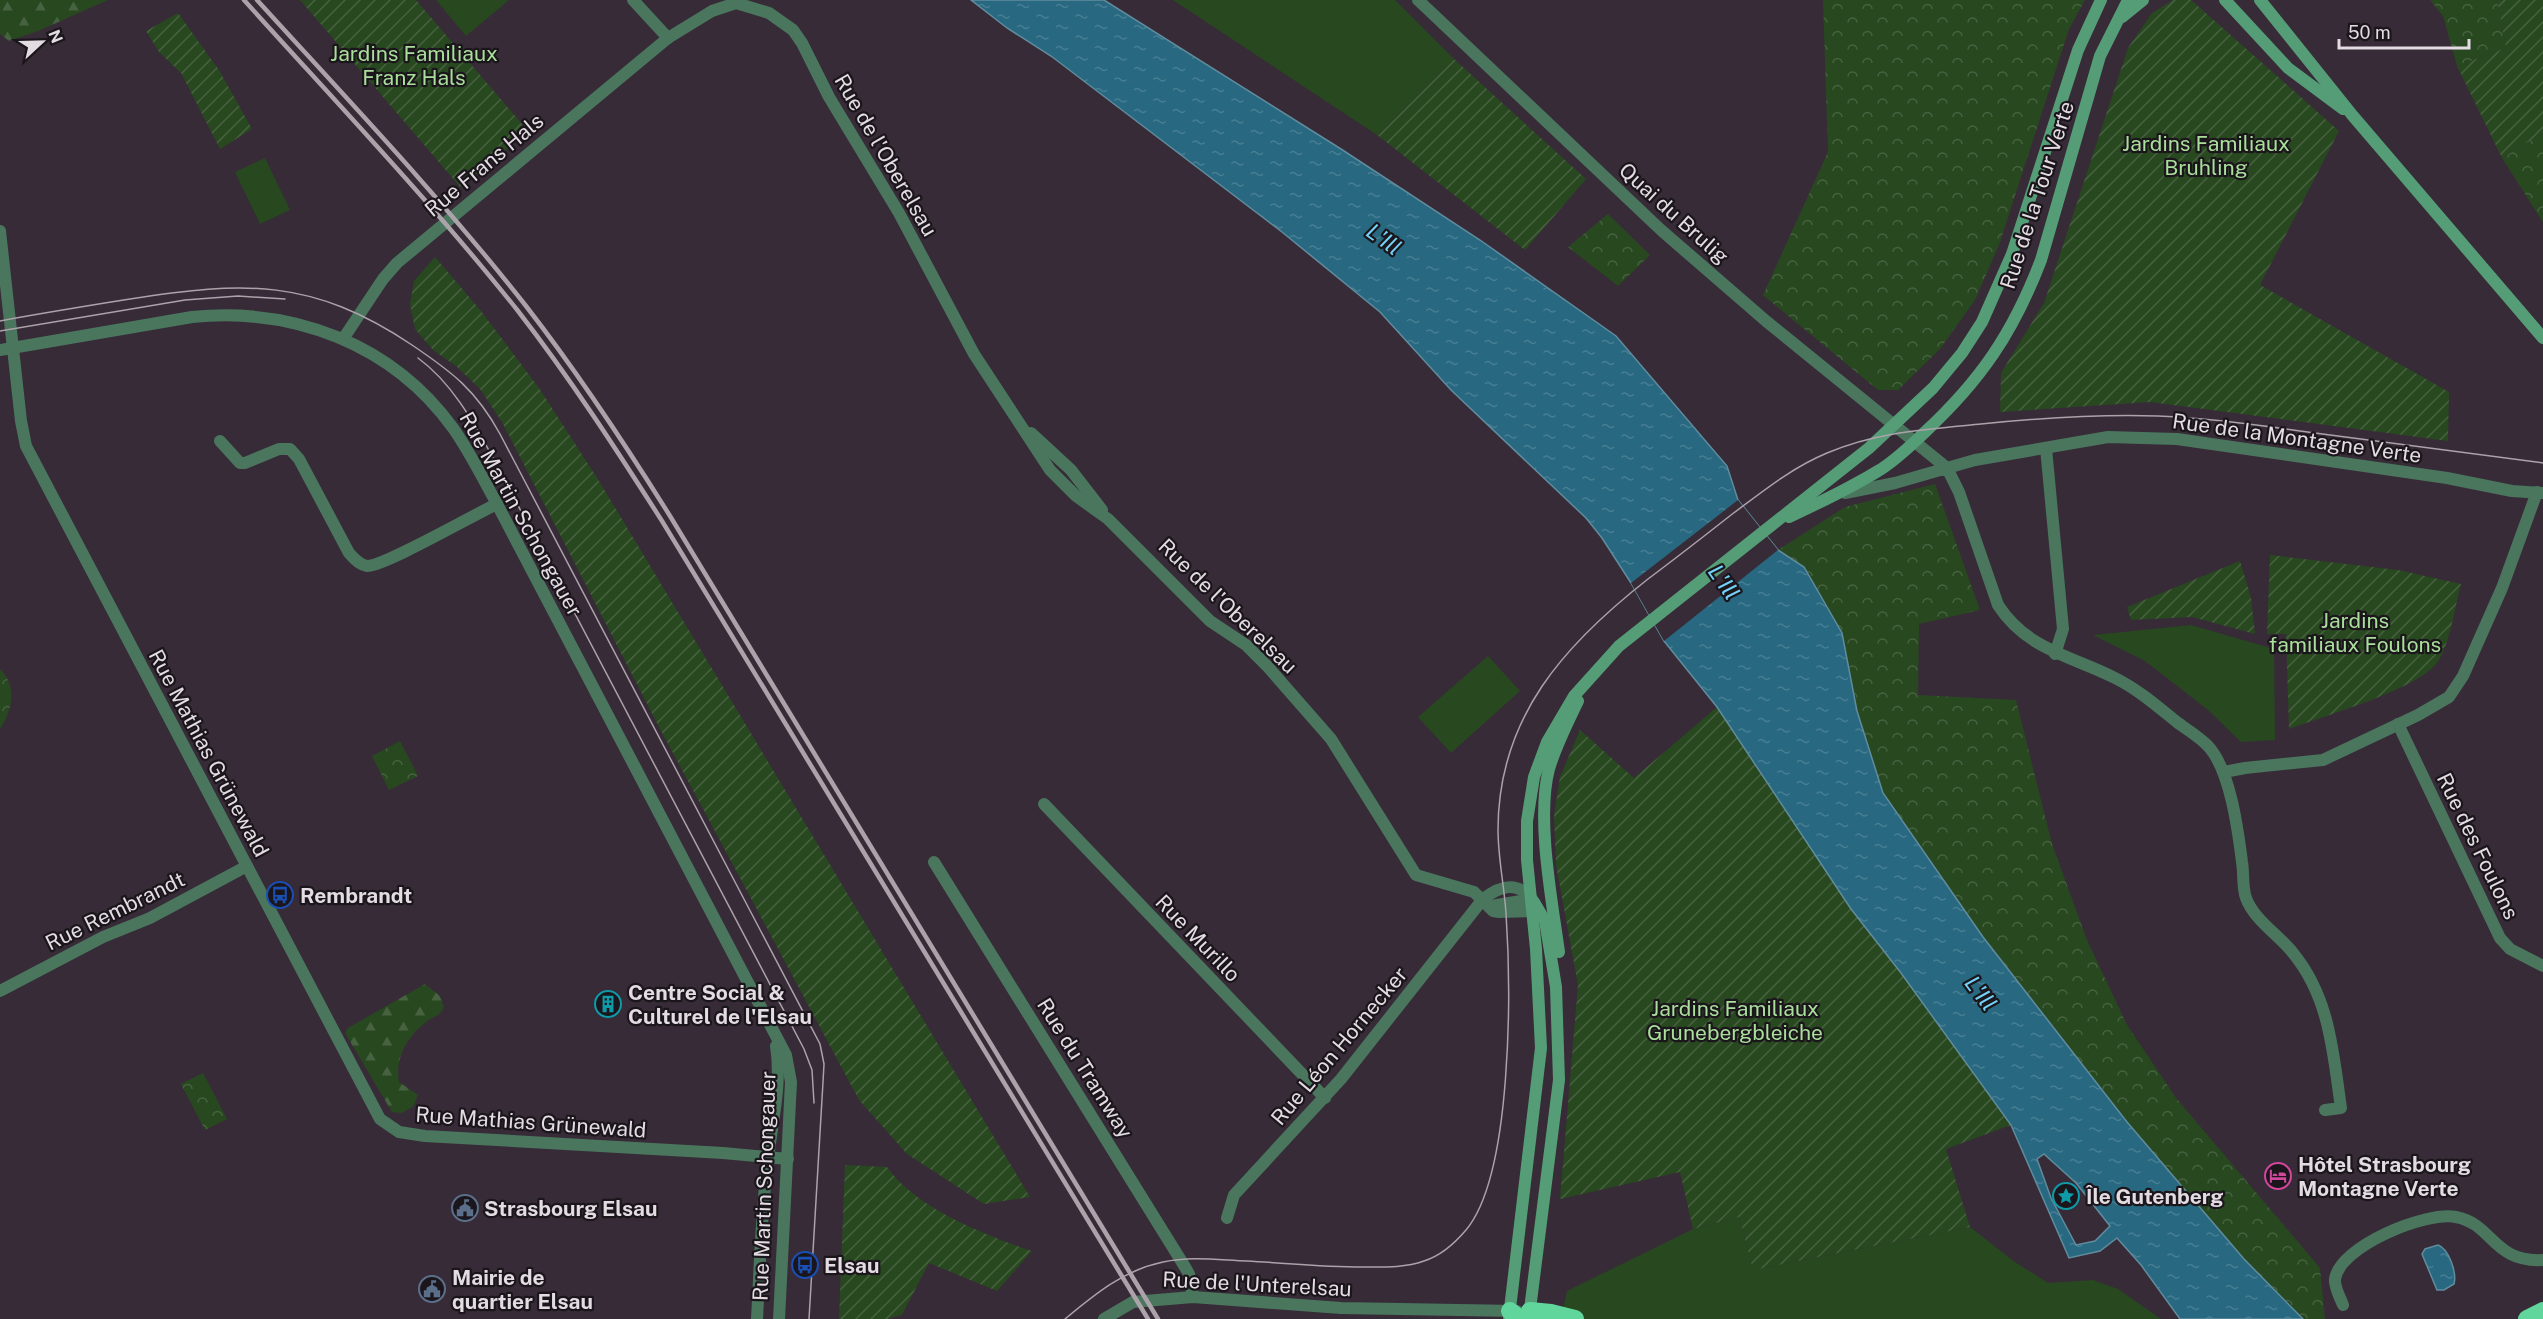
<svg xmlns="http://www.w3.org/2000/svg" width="2543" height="1319" viewBox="0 0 2543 1319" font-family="'Public Sans',sans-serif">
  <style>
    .grass { fill: #284820 }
    .forest { fill: url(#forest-firs) }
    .park { fill: url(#park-crowns) }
    .garden { fill: url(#garden-furrows) }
    .water { fill: url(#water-ripples); stroke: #608c9e; stroke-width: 1.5; fill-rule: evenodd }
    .pier { fill: #372b37 }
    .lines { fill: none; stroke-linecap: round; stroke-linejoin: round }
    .street { stroke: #4a765e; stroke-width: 12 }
    .secondary { stroke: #559d77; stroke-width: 12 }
    .highway { stroke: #61d69c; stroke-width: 18 }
    .tram { stroke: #aba2aa; stroke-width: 1.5 }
    .rail { stroke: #aba2aa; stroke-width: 4.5 }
    .labels { text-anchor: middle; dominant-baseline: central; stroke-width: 4.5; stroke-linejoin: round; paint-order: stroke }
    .park-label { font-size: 21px; fill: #a9de9b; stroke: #1b161b }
    .street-label { font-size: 21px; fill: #e4dce3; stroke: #1b161b }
    .poi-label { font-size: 21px; font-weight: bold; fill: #e4dce3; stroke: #1b161b; text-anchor: start }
    .water-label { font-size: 22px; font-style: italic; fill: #73d3f9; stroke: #1b161b }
  </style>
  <defs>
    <pattern id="forest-firs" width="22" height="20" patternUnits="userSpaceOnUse" patternTransform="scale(1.5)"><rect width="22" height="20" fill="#284820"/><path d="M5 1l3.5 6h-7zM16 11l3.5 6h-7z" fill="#476240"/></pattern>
    <pattern id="park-crowns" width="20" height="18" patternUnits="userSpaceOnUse" patternTransform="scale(1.5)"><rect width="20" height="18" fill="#284820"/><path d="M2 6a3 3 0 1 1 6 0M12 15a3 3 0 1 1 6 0" fill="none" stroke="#476240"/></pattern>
    <pattern id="garden-furrows" width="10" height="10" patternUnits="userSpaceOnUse" patternTransform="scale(1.5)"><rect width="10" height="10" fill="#284820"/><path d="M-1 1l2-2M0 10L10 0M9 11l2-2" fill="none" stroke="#476240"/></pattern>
    <pattern id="water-ripples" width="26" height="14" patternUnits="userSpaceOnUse" patternTransform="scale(1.5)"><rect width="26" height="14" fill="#286981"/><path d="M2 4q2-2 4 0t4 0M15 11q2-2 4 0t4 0" fill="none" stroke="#477e93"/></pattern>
  </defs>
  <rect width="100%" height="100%" fill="#372b37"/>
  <!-- grass -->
  <g class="grass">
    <path d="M436,0H509L466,36Z"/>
    <path d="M1173,0H1395L1454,59L1377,135Z"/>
    <path d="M265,158L290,210L260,224L235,172Z"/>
    <path d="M2191,625L2274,649L2275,740L2241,742L2208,710L2145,661L2093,635Z"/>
    <path d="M1488,656L1520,691L1451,753L1418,717Z"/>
    <path d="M1739,1217L1753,1270L1970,1227L2015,1262L2048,1283L2093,1280L2118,1289L2161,1319H1561L1567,1291L1693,1229Z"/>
  </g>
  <!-- forest -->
  <g class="forest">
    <path d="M0,0H108L38,31L9,41L0,34Z"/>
    <path d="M425,984L440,996L444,1007C440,1016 435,1016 427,1021C407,1037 395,1057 399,1082L418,1095L413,1107L401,1113L392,1112L345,1033L348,1028Z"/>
  </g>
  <!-- park -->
  <g class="park">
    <path d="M1823,0H2085L2069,29L1999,245L1975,300L1940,349L1898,390H1878L1763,295L1828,152Z"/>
    <path d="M2430,0H2497L2506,48L2457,66L2443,16Z"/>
    <path d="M2543,133V222L2502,158Z"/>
    <path d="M1608,214L1650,255L1618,286L1568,247Z"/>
    <path d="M1935,484L1980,610L1919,624L1918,695L2016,700L2052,844L2087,940L2127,1025L2176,1098L2320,1268L2325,1319H2303L2244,1259L2127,1122L1983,937L1883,793L1857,711L1842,633L1778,550L1845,507Z"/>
    <path d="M0,669C18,687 12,710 0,729Z"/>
    <path d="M400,741L418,776L389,790L372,756Z"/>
    <path d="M203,1073L227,1119L205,1130L181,1084Z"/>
  </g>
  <!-- garden -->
  <g class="garden">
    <path d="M300,0H416L528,131L461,188Z"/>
    <path d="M2173,0H2191L2339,131L2260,285L2449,392L2448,441L2150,402L2000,412L2001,373L2044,303L2128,48L2152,13Z"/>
    <path d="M2497,0H2543V133L2502,158L2457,66L2506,48Z"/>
    <path d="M178,13L219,70L252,129L220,149L181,73L159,52L146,31Z"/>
    <path d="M1454,59L1586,179L1525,250L1377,135Z"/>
    <path d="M435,257L481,311L539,388L599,481L1030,1197L984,1204L907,1154L859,1100L659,727L502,422L480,389L456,366L433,350L415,329L410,304L414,281Z"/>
    <path d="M2270,555L2398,570L2461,584C2455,605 2450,647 2436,664C2415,690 2324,716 2289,729L2286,634H2267Z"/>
    <path d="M2240,561L2251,598L2255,634L2192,617L2131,620L2127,607Z"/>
    <path d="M1717,707L1851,909L1901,973L2011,1125L1946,1149L1970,1227L1753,1270L1739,1217L1693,1229L1680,1172L1560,1199L1578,985L1556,865L1554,816L1560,777L1580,730L1634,778Z"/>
    <path d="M845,1165L887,1167C917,1209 985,1235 1032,1251L997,1291L929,1263L902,1315L887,1319H839Z"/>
  </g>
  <!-- water -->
  <g class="water">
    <path d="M971,0H1104L1341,149L1480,240L1616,336L1727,466L1738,500L1778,550L1804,567L1842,633L1857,711L1883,793L1983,937L2127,1122L2244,1259L2303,1319H2180L2141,1265L2117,1238L2100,1251L2069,1258L2011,1125L1901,973L1851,909L1717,707L1664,641L1631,583L1602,538L1586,518L1451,390L1380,312L1282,232L1051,56L1007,28ZM2044,1154L2076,1183L2110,1226L2095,1241L2076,1245L2051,1198L2037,1159Z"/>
    <path d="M2438,1245C2449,1249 2457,1273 2454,1284L2444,1290H2437L2422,1254L2425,1249Z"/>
  </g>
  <!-- pier -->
  <path class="pier" d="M1738,500L1778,550L1664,641L1631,583Z"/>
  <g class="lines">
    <!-- street -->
    <g class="street">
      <path d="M633,0L668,38"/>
      <path d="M1418,0L1661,230L1766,321L1947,468L1975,460L2108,437L2177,439L2447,478L2512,491L2543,493"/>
      <path d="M0,231L21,421L26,446L380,1119L399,1132L425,1136L723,1153L788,1159"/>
      <path d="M343,339L383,279L397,263L668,38L712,11L736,3L769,13L793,30L802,43L829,97L899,213L974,354L1050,470L1076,496L1108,519L1210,621L1246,645L1268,667L1331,739L1416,875L1474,892L1493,911L1499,912L1533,911L1540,913"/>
      <path d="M0,350L192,317C294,307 392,344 453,428C470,452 483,479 497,504L786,1055L791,1082L779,1319"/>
      <path d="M1031,433L1071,470L1102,510"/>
      <path d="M220,441L240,463H245L279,449H290L299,459L349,553C354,558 359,565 367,566C383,567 475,514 497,504"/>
      <path d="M2046,448L2063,629L2055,654"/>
      <path d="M1845,493L1895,483L1947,468L1959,492L1998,605C2027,650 2072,656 2115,678C2139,690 2158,707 2178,723C2188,730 2199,737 2207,745C2230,768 2238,830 2242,862C2244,873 2242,887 2246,898C2254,920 2279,935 2293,953C2330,998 2333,1053 2341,1108L2325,1110"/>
      <path d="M2398,724L2500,938L2510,949L2543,966"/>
      <path d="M2224,772L2245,768L2323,760L2418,715L2449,697L2463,676L2502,588L2537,492"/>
      <path d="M1044,804L1325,1098"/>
      <path d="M934,862L1185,1267L1189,1274L1193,1297"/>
      <path d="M1491,906L1532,899"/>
      <path d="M0,991L103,937L150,918L247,866"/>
      <path d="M1227,1218L1234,1195L1341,1079L1483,899C1501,885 1517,881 1532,899"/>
      <path d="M2343,1305C2340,1297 2334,1287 2335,1279C2340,1246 2426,1211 2456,1217C2493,1224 2493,1263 2543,1260"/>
      <path d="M757,1319C760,1266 761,1212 768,1159C772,1121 782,1084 776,1046"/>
      <path d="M1104,1319L1133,1302L1193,1297L1341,1308L1517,1311"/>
    </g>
    <!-- secondary -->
    <g class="secondary">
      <path d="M2225,0L2288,68L2343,109"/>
      <path d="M2260,0L2353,116L2543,338"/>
      <path d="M2122,17L2143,0"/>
      <path d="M1789,517C1819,503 1850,488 1878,471C1895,461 1910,446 1924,433C1981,380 2013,333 2041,260L2100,56L2128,0"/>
      <path d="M1559,952C1552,901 1536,818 1549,769C1556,745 1568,722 1578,701"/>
      <path d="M1509,1317L1541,1048L1536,949L1527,860V821L1534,777L1547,742L1574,696L1619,646L1869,448L1933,388L1962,353L1982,322L2012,254L2078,50L2101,0"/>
      <path d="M1529,1317L1559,1080L1556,987L1545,921L1534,902"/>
    </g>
    <!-- highway -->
    <g class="highway">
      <path d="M1510,1311L1520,1319"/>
      <path d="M1530,1311L1551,1313L1575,1319"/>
      <path d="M2527,1319L2543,1311"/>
    </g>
    <!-- tram -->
    <g class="tram">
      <path d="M0,321C43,313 87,306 130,299C244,281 312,278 412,345C452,372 476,390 500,434L820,1044L824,1064L823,1082L809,1319"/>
      <path d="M0,331L185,300L238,296L285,299"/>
      <path d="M418,358C451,382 473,421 492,456L804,1049L812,1070L814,1103"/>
      <path d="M1065,1319C1095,1294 1124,1270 1163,1262C1191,1256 1219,1260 1247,1261C1285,1263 1323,1267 1362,1267C1383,1267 1404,1268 1424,1261C1440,1256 1455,1243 1466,1230C1513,1174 1511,987 1506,913C1504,885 1498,857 1498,830C1498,717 1565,644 1648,579C1676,558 1703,537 1731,515C1762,492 1791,468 1827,453C1876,432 1928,429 1981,424C2040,418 2099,414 2158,416C2211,418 2263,426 2315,433C2391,443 2467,453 2543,463"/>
    </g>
    <!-- rail -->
    <g class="rail">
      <path d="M244,0C336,102 432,203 518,311C570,378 616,449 662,521L1148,1319"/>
      <path d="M257,0C348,100 443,200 526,306C578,373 625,444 670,516L1158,1319"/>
    </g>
  </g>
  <!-- icons -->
  <defs>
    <symbol id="bus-ring" viewBox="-11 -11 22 22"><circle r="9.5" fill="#1b161b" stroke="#1a4fb4" stroke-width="1.5"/><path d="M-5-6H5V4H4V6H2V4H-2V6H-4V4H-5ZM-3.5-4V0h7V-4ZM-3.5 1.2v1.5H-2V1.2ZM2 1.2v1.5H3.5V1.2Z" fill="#1a4fb4"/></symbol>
    <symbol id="building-ring" viewBox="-11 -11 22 22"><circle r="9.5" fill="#1b161b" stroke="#0f9aa8" stroke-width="1.5"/><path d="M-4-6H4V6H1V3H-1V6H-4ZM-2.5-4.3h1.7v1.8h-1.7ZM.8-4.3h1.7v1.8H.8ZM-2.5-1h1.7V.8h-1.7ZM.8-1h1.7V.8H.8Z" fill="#0f9aa8"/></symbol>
    <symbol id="hotel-ring" viewBox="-11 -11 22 22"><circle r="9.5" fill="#1b161b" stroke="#d1479c" stroke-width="1.5"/><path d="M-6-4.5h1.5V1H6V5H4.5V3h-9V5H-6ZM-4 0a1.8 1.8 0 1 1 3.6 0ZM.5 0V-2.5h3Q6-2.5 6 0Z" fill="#d1479c"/></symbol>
    <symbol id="sight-ring" viewBox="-11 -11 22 22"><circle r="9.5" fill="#1b161b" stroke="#0f9aa8" stroke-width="1.5"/><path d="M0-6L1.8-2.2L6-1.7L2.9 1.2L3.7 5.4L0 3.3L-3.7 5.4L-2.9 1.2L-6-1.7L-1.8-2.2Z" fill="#0f9aa8"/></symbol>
    <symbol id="civic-ring" viewBox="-11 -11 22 22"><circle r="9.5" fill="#1b161b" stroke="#5c6f8a" stroke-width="1.5"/><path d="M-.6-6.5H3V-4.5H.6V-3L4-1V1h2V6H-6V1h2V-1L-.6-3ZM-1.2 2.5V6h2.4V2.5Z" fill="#5c6f8a"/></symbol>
  </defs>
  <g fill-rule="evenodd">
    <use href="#bus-ring" x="265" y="880" width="30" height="30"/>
    <use href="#building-ring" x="593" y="989" width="30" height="30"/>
    <use href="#hotel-ring" x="2263" y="1161" width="30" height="30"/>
    <use href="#sight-ring" x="2051" y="1181" width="30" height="30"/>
    <use href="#civic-ring" x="450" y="1193" width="30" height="30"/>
    <use href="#bus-ring" x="790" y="1250" width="30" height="30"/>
    <use href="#civic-ring" x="417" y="1274" width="30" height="30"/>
  </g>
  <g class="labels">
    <!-- park labels -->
    <g class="park-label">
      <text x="414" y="53">Jardins Familiaux<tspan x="414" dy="24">Franz Hals</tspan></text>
      <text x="2206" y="143">Jardins Familiaux<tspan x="2206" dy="24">Bruhling</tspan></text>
      <text x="2355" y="620">Jardins<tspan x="2355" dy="24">familiaux Foulons</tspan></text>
      <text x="1735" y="1008">Jardins Familiaux<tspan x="1735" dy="24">Grunebergbleiche</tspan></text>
    </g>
    <!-- street labels -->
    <g class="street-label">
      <text transform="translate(886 155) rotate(60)">Rue de l'Oberelsau</text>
      <text transform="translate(484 165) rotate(-40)">Rue Frans Hals</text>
      <text transform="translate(2037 195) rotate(-72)">Rue de la Tour Verte</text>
      <text transform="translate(1674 213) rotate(42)">Quai du Brulig</text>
      <text transform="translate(2297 438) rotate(8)">Rue de la Montagne Verte</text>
      <text transform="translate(521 514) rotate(61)">Rue Martin Schongauer</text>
      <text transform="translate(1228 606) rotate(44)">Rue de l'Oberelsau</text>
      <text transform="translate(209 753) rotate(62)">Rue Mathias Grünewald</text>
      <text transform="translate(2478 846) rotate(64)">Rue des Foulons</text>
      <text transform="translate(115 911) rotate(-26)">Rue Rembrandt</text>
      <text transform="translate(1198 938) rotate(46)">Rue Murillo</text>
      <text transform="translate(1339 1046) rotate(-50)">Rue Léon Hornecker</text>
      <text transform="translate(1085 1068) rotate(58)">Rue du Tramway</text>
      <text transform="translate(531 1122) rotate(4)">Rue Mathias Grünewald</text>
      <text transform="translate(764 1186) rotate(-88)">Rue Martin Schongauer</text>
      <text transform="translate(1257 1284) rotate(3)">Rue de l'Unterelsau</text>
    </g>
    <!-- poi labels -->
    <g class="poi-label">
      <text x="300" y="895">Rembrandt</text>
      <text x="628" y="992">Centre Social &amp;<tspan x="628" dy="24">Culturel de l'Elsau</tspan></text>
      <text x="2298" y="1164">Hôtel Strasbourg<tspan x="2298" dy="24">Montagne Verte</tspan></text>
      <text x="2086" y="1196">Île Gutenberg</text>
      <text x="484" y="1208">Strasbourg Elsau</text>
      <text x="824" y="1265">Elsau</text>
      <text x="452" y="1277">Mairie de<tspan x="452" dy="24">quartier Elsau</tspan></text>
    </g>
    <!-- water labels -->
    <g class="water-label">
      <text transform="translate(1384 239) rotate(36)">L'Ill</text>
      <text transform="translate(1724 582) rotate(55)">L'Ill</text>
      <text transform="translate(1981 993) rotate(53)">L'Ill</text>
    </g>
  </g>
  <!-- north arrow -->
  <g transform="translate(42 42) rotate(68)" stroke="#1b161b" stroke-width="4.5" paint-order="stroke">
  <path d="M0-4.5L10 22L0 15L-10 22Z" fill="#e4dce3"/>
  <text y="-9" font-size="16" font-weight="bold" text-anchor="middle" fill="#e4dce3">N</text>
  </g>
  <!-- scale -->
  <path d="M2339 39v9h130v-9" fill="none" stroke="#e4dce3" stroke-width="3"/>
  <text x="2348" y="39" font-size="18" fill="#e4dce3" stroke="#1b161b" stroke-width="4.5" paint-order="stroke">50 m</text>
</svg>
